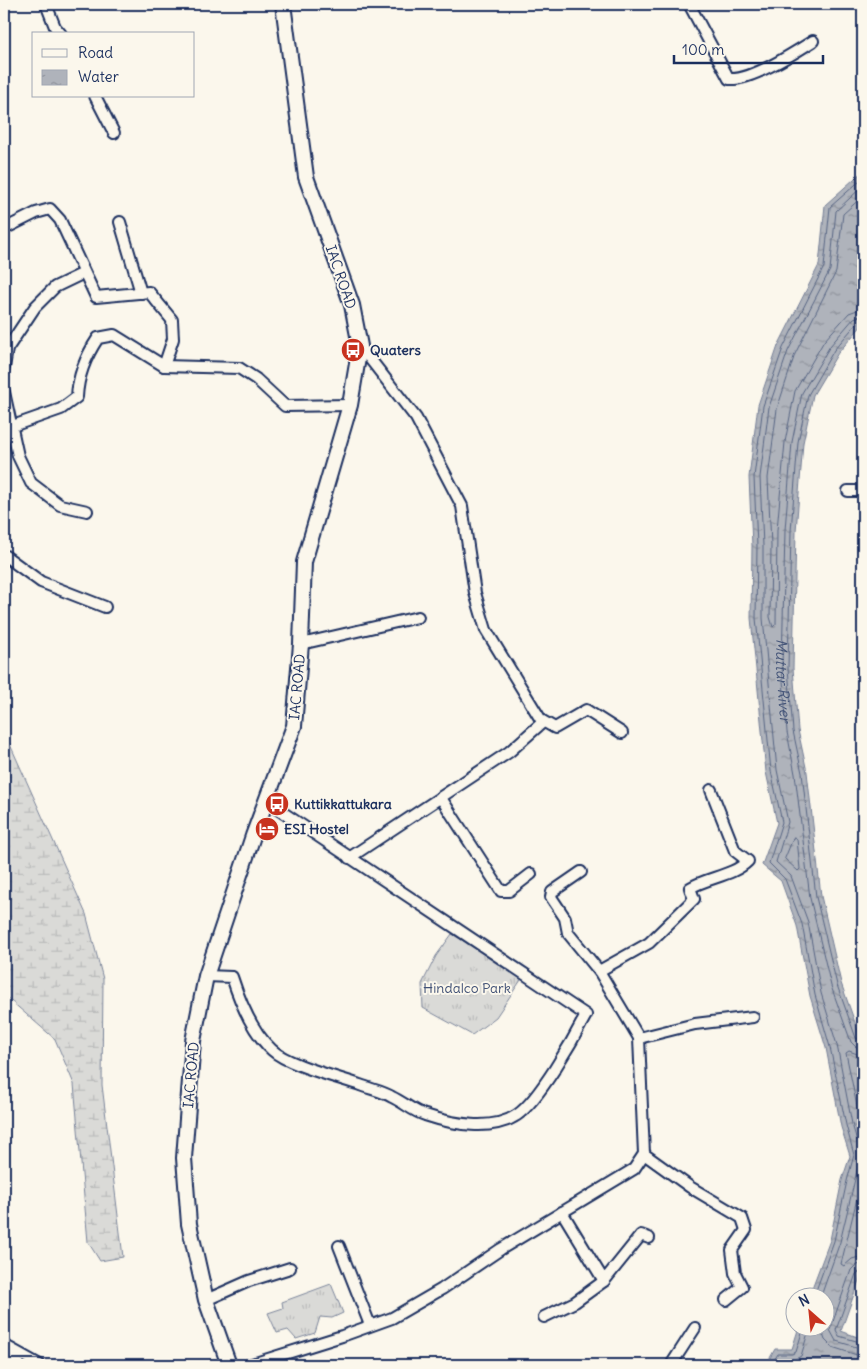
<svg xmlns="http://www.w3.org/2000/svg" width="867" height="1369" font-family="Delius,sans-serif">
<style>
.grass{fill:url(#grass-tufts);stroke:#7a849a}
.wetland{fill:url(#wetland-marsh);stroke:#7a849a}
.water{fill:url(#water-ripples);stroke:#747e96}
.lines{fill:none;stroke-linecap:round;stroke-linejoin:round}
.shore{stroke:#566483;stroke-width:1}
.street-casing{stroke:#1b2f5e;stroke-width:14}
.secondary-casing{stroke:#1b2f5e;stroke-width:18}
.highway-casing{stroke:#1b2f5e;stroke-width:21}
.street{stroke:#fbf7ec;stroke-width:10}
.secondary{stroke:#fbf7ec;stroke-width:14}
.highway{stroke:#fbf7ec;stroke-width:18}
.labels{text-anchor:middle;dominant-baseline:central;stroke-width:4;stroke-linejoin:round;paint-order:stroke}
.street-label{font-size:14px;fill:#1b2f5e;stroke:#fbf7ec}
.poi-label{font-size:14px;font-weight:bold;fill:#1b2f5e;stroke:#fbf7ec;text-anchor:start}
.park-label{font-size:14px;fill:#415176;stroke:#fbf7ec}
.water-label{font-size:15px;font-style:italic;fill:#47577a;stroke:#fbf7ec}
</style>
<defs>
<pattern id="grass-tufts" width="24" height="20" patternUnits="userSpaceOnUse" patternTransform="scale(1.25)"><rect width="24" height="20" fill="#dadad7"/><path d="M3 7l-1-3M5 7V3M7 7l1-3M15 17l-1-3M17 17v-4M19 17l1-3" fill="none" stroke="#babbbb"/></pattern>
<pattern id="wetland-marsh" width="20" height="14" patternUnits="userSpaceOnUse" patternTransform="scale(1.25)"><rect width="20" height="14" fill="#dadad7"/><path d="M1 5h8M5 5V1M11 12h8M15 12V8" fill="none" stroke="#babbbb"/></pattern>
<pattern id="water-ripples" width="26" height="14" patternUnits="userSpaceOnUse" patternTransform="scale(1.25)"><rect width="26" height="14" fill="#afb3bb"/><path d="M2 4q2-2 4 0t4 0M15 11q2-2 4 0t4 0" fill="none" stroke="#8e929b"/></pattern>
</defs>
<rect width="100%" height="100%" fill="#fbf7ec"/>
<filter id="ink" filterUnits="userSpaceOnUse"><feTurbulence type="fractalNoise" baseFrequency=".02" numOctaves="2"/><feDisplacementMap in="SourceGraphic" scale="10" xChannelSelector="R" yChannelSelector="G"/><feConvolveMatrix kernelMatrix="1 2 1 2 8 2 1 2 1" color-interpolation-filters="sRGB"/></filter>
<g filter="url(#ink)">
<!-- grass -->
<g class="grass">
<polygon points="452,934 523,977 496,1017 472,1035 423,1008 422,984 436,956"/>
<polygon points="331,1284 343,1313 332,1318 320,1317 315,1333 296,1339 288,1330 277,1333 268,1313 283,1308 282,1302"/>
</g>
<!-- wetland -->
<polygon class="wetland" points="4,731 86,914 103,979 102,1085 123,1257 100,1261 88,1242 74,1084 55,1039 4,995"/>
<!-- water -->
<polygon class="water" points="863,171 863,324 838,353 813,395 803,443 796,531 793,668 798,730 807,772 821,896 841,983 863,1045 863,1269 841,1331 863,1339 863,1365 766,1365 775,1349 792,1349 799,1327 824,1326 824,1296 809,1296 830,1240 842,1180 850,1156 841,1127 826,1048 810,996 797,926 781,881 762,865 777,823 766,772 751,618 752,546 749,477 758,405 778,346 819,265 825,205"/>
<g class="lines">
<!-- shore -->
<g class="shore">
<polyline points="863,196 843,214 836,272 795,354 777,409 768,478 771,546 770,617 773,627 776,624 777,530 785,442 795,391 824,341 849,313 863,308"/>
<path id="s1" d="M863,315L854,318L830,346L802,393L792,442L785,530L782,667L787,732L795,774L810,898L831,986L851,1042L856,1047L863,1048"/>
<polyline points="863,322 857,323 834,350 808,395 798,442 791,531 788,668 793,731 802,773 816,897 837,985 856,1038 863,1042"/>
<polygon points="794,837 797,839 800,869 798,871 785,859"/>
<polyline points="863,1056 849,1051 846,1053 863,1136"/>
<polyline points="863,1174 841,1264 844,1266 852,1259 863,1256"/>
<polyline points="863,1264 856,1265 851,1270 830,1330 836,1341 863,1349"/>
<polyline points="863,1270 856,1274 836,1330 839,1336 863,1343"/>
<polyline points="814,1296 834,1241 847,1181 854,1155 846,1125 830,1047 815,995 802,924 785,879 769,863 782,822 771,771 756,618 757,546 754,477 763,406 783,348 824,267 830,207 863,178"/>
<polyline points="821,1296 840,1242 861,1154 852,1124 837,1045 821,993 808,922 791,876 776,862 788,822 777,770 763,618 763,546 760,477 769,407 788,351 830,270 836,211 863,186"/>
<polyline points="823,1326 821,1329 825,1340 832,1347 863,1357"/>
<polyline points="771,1365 778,1354 792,1354 796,1352 804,1326"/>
<polyline points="779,1365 782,1360 794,1360 801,1356 810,1326"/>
</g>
<!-- street casing -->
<g class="street-casing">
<g id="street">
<polyline points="46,4 55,27 61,34"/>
<path d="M689,4L729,79C751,81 794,53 813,41"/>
<polyline points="95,96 114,133"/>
<polyline points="120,222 141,293"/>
<polyline points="4,229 36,213 50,209 60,220 96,297 149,292 172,320 173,339 164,366"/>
<polyline points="360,346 416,418 462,506 475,593 486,630 541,720 555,728 586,710 622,733"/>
<polyline points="4,368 7,349 35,307 55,287 84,273"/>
<polyline points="4,392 18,456 31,483 60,505 87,511"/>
<path d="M4,429L61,409L77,397C78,375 86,356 98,338L114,335L164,366L239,368L256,379L285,406L350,405"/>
<polyline points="848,491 863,491"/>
<polyline points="4,555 41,582 105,607"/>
<polyline points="301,644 418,617"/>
<polyline points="441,798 501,891 509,891 531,874"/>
<polyline points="349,858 509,752 543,722"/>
<path d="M599,971L649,943L694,899L690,888C708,877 733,876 748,861L735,851L711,790"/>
<path d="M206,976L232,977C240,1002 252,1032 272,1050C288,1065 337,1077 360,1085C370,1089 382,1091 392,1097C403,1102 414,1112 425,1115C452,1124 492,1132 517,1115C539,1100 573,1040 586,1015L267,802"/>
<polyline points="639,1038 695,1024 753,1017"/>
<polyline points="644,1154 690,1187 742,1218 746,1230 732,1250 735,1273 742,1287 726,1300"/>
<polyline points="562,1212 604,1281 641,1235 649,1238"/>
<polyline points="339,1246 370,1325"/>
<polyline points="206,1300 249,1281 290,1268"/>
<polyline points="544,1317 575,1302 604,1281"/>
<polyline points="4,1345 40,1365"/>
<polyline points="249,1365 342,1336 392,1318 442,1289 501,1249 634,1169 644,1154 639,1038 599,971 568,933 565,918 551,897 552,892 581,872"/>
<polyline points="671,1365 695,1328"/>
</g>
</g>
<!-- secondary casing -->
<g class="secondary-casing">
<polyline id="secondary" points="229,1365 206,1300 189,1224 184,1158 193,1041 206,976 253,836 294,726 301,644 304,562 350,405 360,346 352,305 306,177 283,4"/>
</g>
<!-- highway casing -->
<g class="highway-casing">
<polyline id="highway" points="4,1359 14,1365"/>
</g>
<!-- street -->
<use href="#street" class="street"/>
<!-- secondary -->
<use href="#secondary" class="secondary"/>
<!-- highway -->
<use href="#highway" class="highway"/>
</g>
</g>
<!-- icons -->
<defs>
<g id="bus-disc" transform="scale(1.25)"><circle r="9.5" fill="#c8321e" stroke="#fbf7ec"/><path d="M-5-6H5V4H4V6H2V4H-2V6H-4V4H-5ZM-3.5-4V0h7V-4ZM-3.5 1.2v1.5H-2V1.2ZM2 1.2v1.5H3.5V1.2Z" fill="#fff"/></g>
<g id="hotel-disc" transform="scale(1.25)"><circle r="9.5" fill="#c8321e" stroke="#fbf7ec"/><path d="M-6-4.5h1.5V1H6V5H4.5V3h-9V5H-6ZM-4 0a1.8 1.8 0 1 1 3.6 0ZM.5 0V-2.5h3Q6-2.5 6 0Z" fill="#fff"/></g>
</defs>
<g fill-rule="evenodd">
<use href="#bus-disc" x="353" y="350"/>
<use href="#bus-disc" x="277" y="804"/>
<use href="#hotel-disc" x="267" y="829"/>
</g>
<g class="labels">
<!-- street labels -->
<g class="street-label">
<text transform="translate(341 277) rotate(71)">IAC ROAD</text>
<text transform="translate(297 687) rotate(-85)">IAC ROAD</text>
<text transform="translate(191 1075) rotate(-85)">IAC ROAD</text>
</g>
<!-- poi labels -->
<g class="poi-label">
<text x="370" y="350">Quaters</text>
<text x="294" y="804">Kuttikkattukara</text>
<text x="284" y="829">ESI Hostel</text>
</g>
<!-- park labels -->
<g class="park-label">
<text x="467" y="988">Hindalco Park</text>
</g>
<!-- water labels -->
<g class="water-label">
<text stroke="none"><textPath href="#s1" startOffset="390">Muttar River</textPath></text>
</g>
</g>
<!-- margin -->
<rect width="867" height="1369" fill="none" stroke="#fbf7ec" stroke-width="20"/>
<rect x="10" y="10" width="847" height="1349" fill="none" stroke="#1b2f5e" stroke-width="2" filter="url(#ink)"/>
<!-- legend -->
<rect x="32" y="32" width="162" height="65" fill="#fbf7ec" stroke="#a1a7b3"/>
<rect x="42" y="49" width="25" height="8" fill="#fbf7ec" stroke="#a1a7b3"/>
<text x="78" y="58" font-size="15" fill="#1b2f5e">Road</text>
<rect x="42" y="70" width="25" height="15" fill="url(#water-ripples)" stroke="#a1a7b3"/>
<text x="78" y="82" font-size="15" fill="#1b2f5e">Water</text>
<!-- north arrow -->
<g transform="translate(810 1312) rotate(333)"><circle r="24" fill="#fbf7ec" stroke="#a1a7b3"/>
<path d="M0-4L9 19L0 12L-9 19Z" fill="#c8321e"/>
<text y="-8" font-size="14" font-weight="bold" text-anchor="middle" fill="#1b2f5e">N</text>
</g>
<!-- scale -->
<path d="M674 55v8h149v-8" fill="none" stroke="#1b2f5e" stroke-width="2.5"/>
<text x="682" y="55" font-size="15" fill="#1b2f5e" stroke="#fbf7ec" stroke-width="4" paint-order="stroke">100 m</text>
</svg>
